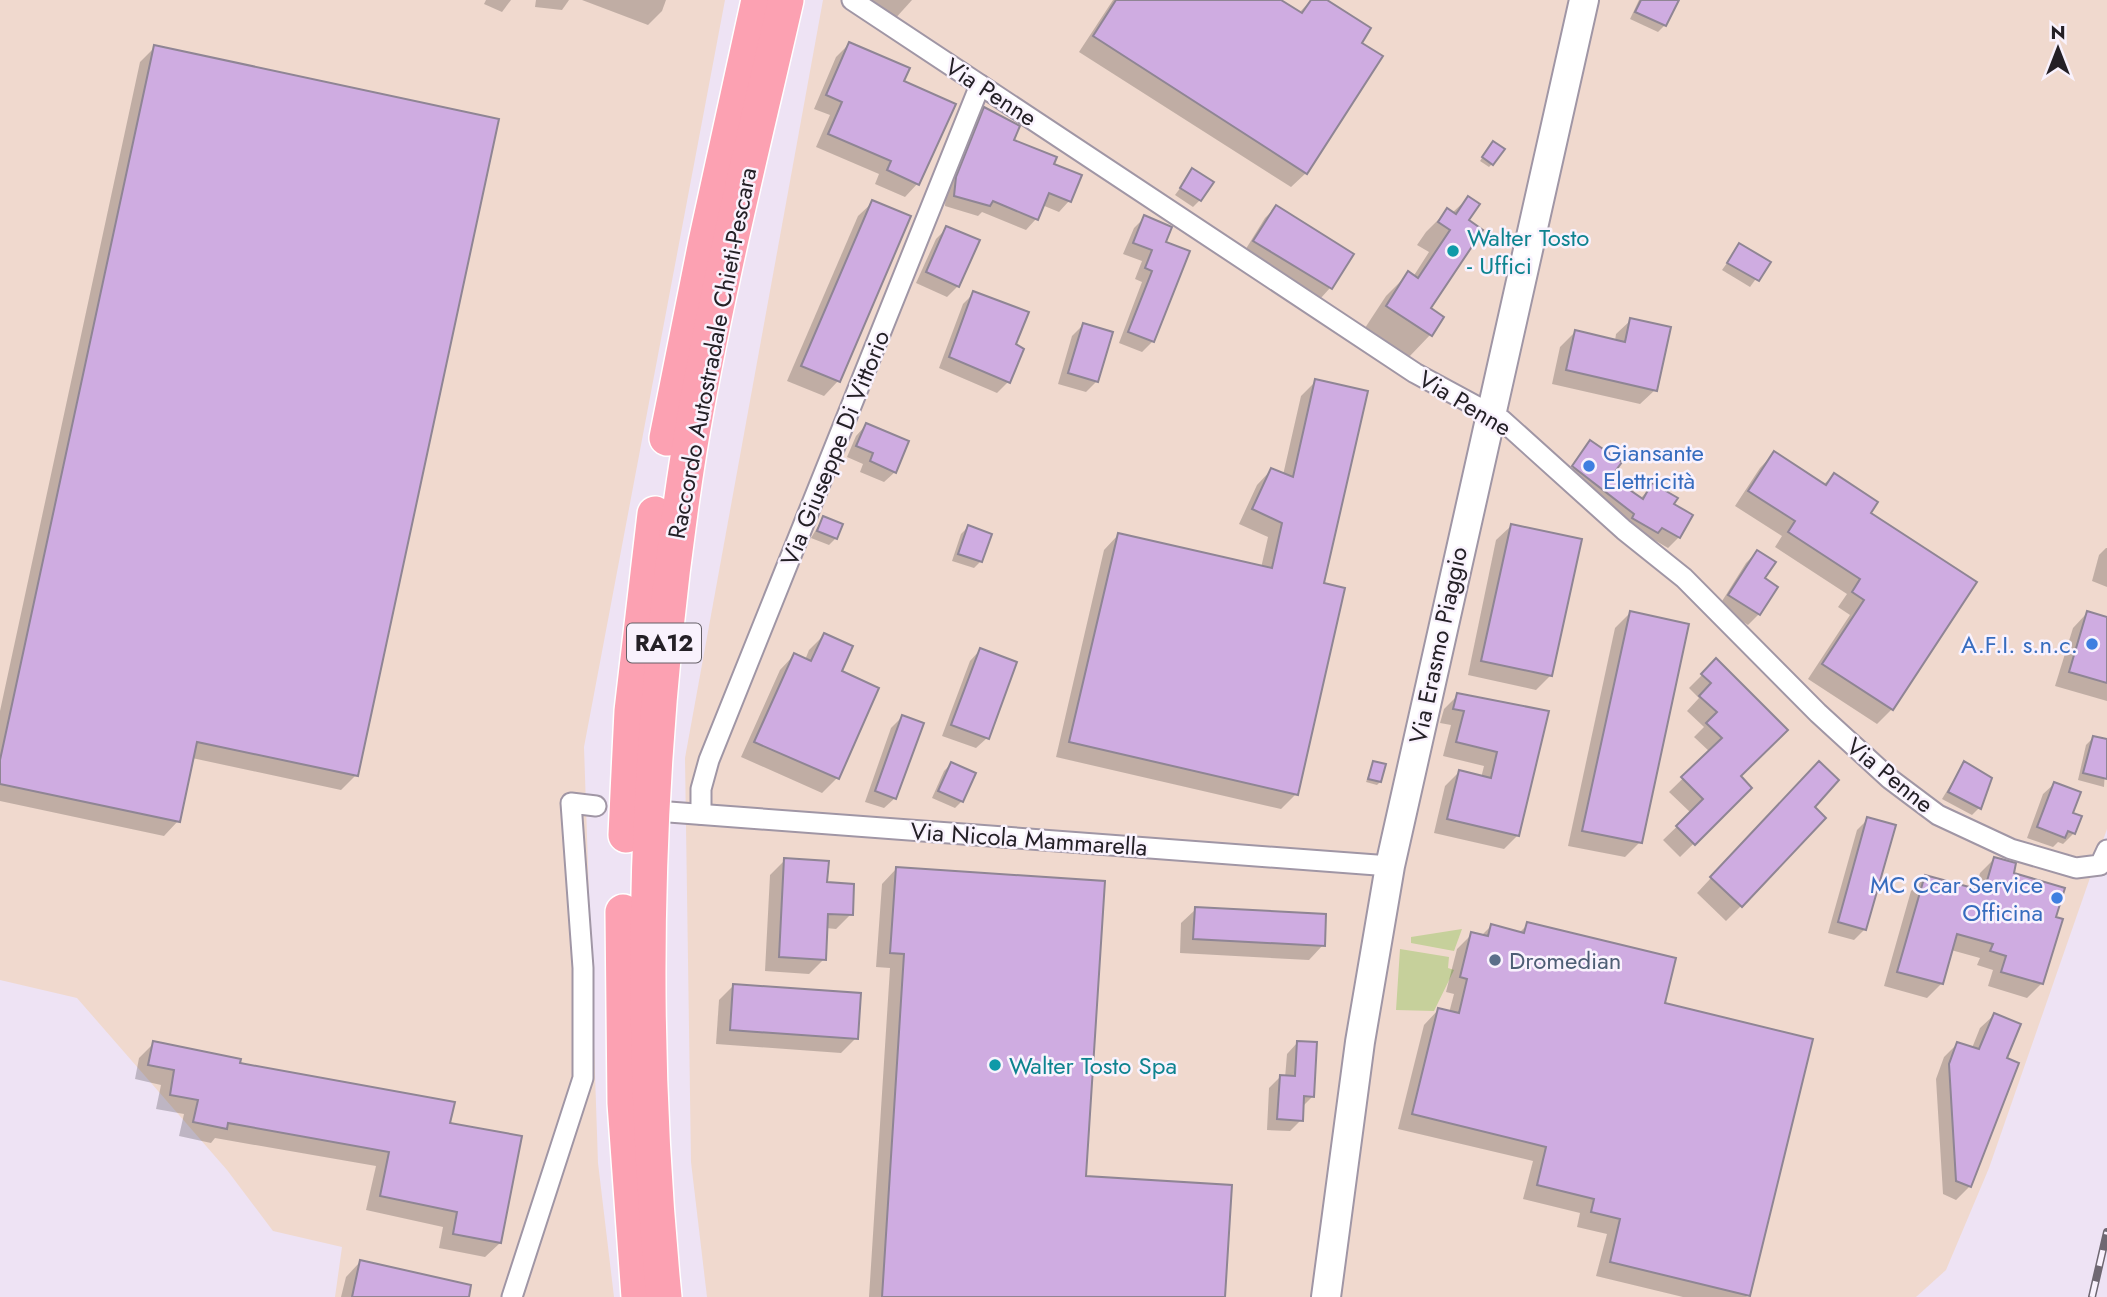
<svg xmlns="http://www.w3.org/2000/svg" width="2107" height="1297" font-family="Jost,sans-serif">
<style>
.industrial{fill:#f0d9ce}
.green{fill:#c6d09b}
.shadow{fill:#0003}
.building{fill:#cface1;stroke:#8f8594;stroke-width:2}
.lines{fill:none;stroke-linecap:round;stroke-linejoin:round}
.street-casing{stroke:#a096a5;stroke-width:23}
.secondary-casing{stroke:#a096a5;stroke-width:32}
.highway-casing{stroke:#fff;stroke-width:38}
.street{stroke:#fff;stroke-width:19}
.secondary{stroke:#fff;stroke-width:28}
.highway{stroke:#fca1b2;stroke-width:35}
.rail-casing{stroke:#6f6872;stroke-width:8}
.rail{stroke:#f9f2fd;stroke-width:5;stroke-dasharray:16;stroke-linecap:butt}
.culture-dot{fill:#0f9aa8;stroke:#f9f2fd;stroke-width:2.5}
.shop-dot{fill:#3f7fe0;stroke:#f9f2fd;stroke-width:2.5}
.service-dot{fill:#5c6f8a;stroke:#f9f2fd;stroke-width:2.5}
.labels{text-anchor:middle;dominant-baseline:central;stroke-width:5;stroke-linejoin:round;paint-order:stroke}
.shield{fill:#f9f2fd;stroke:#645f66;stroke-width:2}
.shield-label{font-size:23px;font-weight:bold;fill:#242026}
.street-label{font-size:24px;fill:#242026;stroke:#f9f2fd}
.culture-label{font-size:24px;fill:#0d838f;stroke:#f9f2fd;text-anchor:start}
.shop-label{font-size:24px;fill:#366cbe;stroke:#f9f2fd;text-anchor:end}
.service-label{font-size:24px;fill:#4e5e75;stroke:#f9f2fd;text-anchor:start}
</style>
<rect width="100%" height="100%" fill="#eee3f4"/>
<!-- industrial -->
<g class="industrial">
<polygon points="0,0 725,0 584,747 598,1163 614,1297 335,1297 342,1247 273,1231 227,1170 77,998 0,980"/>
<polygon points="823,0 2107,0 2107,829 1989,1168 1946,1270 1916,1297 707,1297 691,1162 685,758"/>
</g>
<!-- green -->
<g class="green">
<polygon points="1462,929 1454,951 1411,943 1411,937"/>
<polygon points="1400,949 1449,957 1448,968 1454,970 1434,1011 1396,1010"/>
</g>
<!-- shadow -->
<g class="shadow">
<polygon points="486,0 511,0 502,12 484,4"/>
<polygon points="536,0 569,0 562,10 535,7"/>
<polygon points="582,0 666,0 662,11 648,25"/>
<polygon points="865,0 912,0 893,21"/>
<polygon points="1113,0 1278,0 1299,13 1311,0 1324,0 1359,43 1306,173 1291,187 1079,52"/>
<polygon points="1639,0 1677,0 1665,25 1658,32 1630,19"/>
<polygon points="849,44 902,82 918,183 905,197 875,184 879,174 816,147 830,115 814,109 836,57"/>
<polygon points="155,47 356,775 341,790 192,758 178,821 164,836 0,801 0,711 140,62"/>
<polygon points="985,109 1012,141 1052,165 1069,201 1059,212 1042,205 1036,219 1026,230 982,212 978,216 945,206 946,189 974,119"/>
<polygon points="1490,146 1492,164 1489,167 1480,161"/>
<polygon points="1193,171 1200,200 1193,207 1175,195"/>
<polygon points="1468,198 1466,221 1428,309 1442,317 1430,335 1409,357 1365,328 1386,296 1408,274 1413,277 1429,252 1417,245 1426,232 1448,210 1452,213"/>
<polygon points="873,202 909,217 838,381 824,396 787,381 858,216"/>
<polygon points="1276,207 1352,254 1330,288 1320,299 1244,252 1265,218"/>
<polygon points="1145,217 1164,243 1153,341 1142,352 1119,343 1142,282 1135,279 1142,261 1123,254 1134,228"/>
<polygon points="947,228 958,286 947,297 916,283 936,239"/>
<polygon points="1740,245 1768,262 1750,287 1722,270"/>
<polygon points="974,293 1014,345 1008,382 997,393 939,368 963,304"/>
<polygon points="1631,320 1655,390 1640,404 1552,384 1560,347 1575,332 1615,341 1616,334"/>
<polygon points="1083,325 1097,381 1086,392 1058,384 1072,336"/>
<polygon points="1316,381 1322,584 1296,794 1281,809 1056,757 1104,550 1118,535 1261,568 1268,537 1239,524 1257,485 1271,470 1283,475 1301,396"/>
<polygon points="866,425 895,472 884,482 860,472 863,464 847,457 856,436"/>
<polygon points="1590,443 1609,478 1640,499 1652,486 1671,505 1679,537 1668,548 1651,538 1646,543 1568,475"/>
<polygon points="1774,453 1823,485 1834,475 1868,513 1975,582 1892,709 1877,724 1808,679 1850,615 1838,607 1847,594 1775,547 1782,536 1735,506 1760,468"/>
<polygon points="823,518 836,538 829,545 811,538"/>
<polygon points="1511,526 1551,675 1536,690 1468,675 1496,540"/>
<polygon points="968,527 981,561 974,568 952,561 961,534"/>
<polygon points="2106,548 2107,548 2107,587 2092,581 2099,555"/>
<polygon points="1757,552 1759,614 1748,625 1719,606 1746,563"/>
<polygon points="1630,613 1640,842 1625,857 1568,846 1615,628"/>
<polygon points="2087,613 2107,619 2107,701 2055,686 2073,628"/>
<polygon points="824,635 840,672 877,689 837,778 822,793 741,757 780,670 794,655 805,660 809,650"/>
<polygon points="980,650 987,738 976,748 942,736 970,661"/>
<polygon points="1716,661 1739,776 1750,788 1680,857 1663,840 1691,813 1669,792 1710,752 1694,737 1704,727 1687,711 1699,698 1689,688"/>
<polygon points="1458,695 1547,712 1518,835 1504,849 1434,833 1445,786 1459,772 1481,778 1484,766 1443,756 1451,725 1440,723 1444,709"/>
<polygon points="902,717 895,798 884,808 865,802 891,728"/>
<polygon points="2093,738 2107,741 2104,787 2078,780 2086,745"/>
<polygon points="1373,763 1380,782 1377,785 1366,782"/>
<polygon points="1964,763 1979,808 1972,815 1942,799"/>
<polygon points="951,764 962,801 955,808 932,798 944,771"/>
<polygon points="1804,778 1812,807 1741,906 1726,921 1697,893"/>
<polygon points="2054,784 2071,814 2074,833 2063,844 2058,842 2053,847 2027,838 2043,794"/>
<polygon points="1868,819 1865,929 1854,940 1828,933 1857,830"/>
<polygon points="1994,859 2053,918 2041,984 2027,998 1988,986 1993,970 1977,965 1980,958 1951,950 1941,984 1927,998 1884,986 1911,891 1925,877 1975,890 1980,873"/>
<polygon points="785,860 826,884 851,914 836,929 826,928 824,959 809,974 765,971 770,875"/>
<polygon points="896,869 1084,1178 1223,1297 869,1297 890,968 876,967 882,884"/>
<polygon points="1196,909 1323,945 1309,960 1180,953 1181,923"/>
<polygon points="1528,924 1663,1004 1749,1295 1746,1297 1683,1297 1596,1276 1607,1234 1577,1227 1580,1213 1523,1199 1533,1161 1398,1129 1424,1025 1438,1010 1449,1013 1454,994 1446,992 1457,949 1472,934 1481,936 1491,926 1519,933"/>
<polygon points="734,985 856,1038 841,1053 716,1044 719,1000"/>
<polygon points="1994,1015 2005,1059 1970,1186 1956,1200 1943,1194 1936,1079 1944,1057 1957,1044 1972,1048 1980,1028"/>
<polygon points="154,1043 448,1124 500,1243 485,1257 439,1248 443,1227 366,1210 376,1166 215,1138 211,1143 179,1136 184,1114 156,1109 161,1085 135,1079 139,1058"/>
<polygon points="1297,1043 1313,1096 1302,1107 1301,1120 1290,1131 1267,1130 1269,1088 1280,1077 1285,1078 1287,1054"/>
<polygon points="360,1262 467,1297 341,1297 346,1277"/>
</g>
<!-- building -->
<g class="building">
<polygon points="1116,0 1281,0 1302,13 1311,0 1327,0 1371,28 1362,43 1383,56 1307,174 1093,36"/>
<polygon points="1641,0 1679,0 1666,26 1635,12"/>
<polygon points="849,42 910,68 904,81 956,104 919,185 887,170 891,161 828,134 842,102 826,95"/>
<polygon points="154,45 499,119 358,776 197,742 180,822 0,784 0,760"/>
<polygon points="984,107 1020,126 1014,140 1057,157 1054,164 1082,175 1071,202 1049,193 1038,220 993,201 990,206 954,196 956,177"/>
<polygon points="1493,141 1505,149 1493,165 1482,157"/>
<polygon points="1192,168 1214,182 1201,201 1180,188"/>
<polygon points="1468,196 1480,204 1469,220 1483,230 1431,308 1444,317 1432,336 1386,306 1408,271 1418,278 1450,230 1438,222 1447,208 1456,214"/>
<polygon points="872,200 911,216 840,382 801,366"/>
<polygon points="1276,205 1354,254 1332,289 1253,241"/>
<polygon points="1144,215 1172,227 1166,242 1190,251 1154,342 1128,332 1152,271 1145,268 1152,250 1133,243"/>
<polygon points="946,226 980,240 959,287 926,272"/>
<polygon points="1739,243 1771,262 1759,281 1727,263"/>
<polygon points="973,291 1029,312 1016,344 1024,349 1010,383 949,357"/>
<polygon points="1630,318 1671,327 1657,391 1566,370 1575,330 1625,342"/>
<polygon points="1083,323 1113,332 1098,382 1068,373"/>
<polygon points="1315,379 1368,391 1324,583 1345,588 1298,795 1069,742 1118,533 1272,568 1282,523 1252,509 1271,468 1293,477"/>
<polygon points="866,423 909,441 896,473 870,461 873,453 856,446"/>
<polygon points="1590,440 1622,462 1611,477 1643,499 1652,483 1678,498 1674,504 1693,515 1680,538 1662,528 1658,533 1632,518 1634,514 1572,466"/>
<polygon points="1774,451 1826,485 1834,473 1878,502 1871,513 1977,582 1893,710 1822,664 1864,600 1852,592 1860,579 1788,532 1795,521 1748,491"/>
<polygon points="823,516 843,524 837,539 817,531"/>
<polygon points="1511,524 1582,539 1552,676 1481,661"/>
<polygon points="968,525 992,534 982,562 958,554"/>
<polygon points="1757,550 1776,562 1765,578 1778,587 1760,615 1728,595"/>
<polygon points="1630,611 1689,624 1642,843 1582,831"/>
<polygon points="2087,611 2107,617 2107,683 2069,672"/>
<polygon points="824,633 853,646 842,671 879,688 839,779 754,742 794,653 811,661"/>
<polygon points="980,648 1017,662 989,739 951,725"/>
<polygon points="1716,658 1788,730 1741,776 1752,788 1695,845 1676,826 1703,799 1681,777 1722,738 1706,723 1717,712 1699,696 1711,683 1701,674"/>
<polygon points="1457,693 1549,711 1519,836 1447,819 1459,770 1491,778 1497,752 1456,742 1464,711 1453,709"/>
<polygon points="902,715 924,723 896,799 875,791"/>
<polygon points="2093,736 2107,739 2107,779 2083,773"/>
<polygon points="1373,761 1386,764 1381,782 1368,779"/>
<polygon points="1819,761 1839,780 1815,807 1826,818 1742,907 1710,877"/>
<polygon points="1964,761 1992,778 1981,809 1948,792"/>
<polygon points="951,762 976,773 963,802 938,791"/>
<polygon points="2054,782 2081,792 2073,813 2082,816 2075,834 2068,831 2065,838 2037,827"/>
<polygon points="1867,817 1896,825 1866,930 1838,922"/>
<polygon points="1994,857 2016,863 2014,873 2065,888 2056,917 2063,919 2043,984 2001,972 2006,956 1990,951 1993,944 1957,934 1943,984 1897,972 1925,875 1984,891"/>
<polygon points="784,858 829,861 827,882 854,884 853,915 828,914 826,960 779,957"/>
<polygon points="896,867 1105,881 1086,1176 1232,1185 1225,1297 882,1297 904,954 890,953"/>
<polygon points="1195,907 1326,914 1325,946 1193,939"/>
<polygon points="1527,922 1676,958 1665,1003 1813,1039 1750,1296 1610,1262 1620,1219 1591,1212 1594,1199 1537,1185 1546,1147 1412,1114 1438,1008 1459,1013 1467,979 1460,977 1471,932 1488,936 1491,924 1524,933"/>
<polygon points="733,984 861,993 858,1039 730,1030"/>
<polygon points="1994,1013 2021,1024 2007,1058 2019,1063 1971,1187 1956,1181 1949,1064 1957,1042 1979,1049"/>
<polygon points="153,1041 241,1059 240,1063 455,1102 450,1123 522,1136 501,1243 453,1234 457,1212 380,1196 389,1152 228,1123 227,1129 193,1122 198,1100 170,1095 174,1070 148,1065"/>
<polygon points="1297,1041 1317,1042 1314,1097 1304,1096 1303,1121 1277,1119 1280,1075 1295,1076"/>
<polygon points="360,1260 471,1285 469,1297 352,1297"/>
</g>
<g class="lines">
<!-- street casing -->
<g class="street-casing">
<g id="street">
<polyline points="852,0 1415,373 1502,420 1624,530 1684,578 1818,713 1890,779 1938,815 2011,849 2076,868 2100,865 2107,850"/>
<polyline points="669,812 1390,866"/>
<polyline points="701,814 701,789 709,760 980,85"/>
<polyline points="512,1297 583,1078 583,968 571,803 596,806"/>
</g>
</g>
<!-- secondary casing -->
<g class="secondary-casing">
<polyline id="secondary" points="1326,1297 1360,1042 1390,866 1584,0"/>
</g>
<!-- highway casing -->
<g class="highway-casing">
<g id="highway">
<polyline points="667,438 706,242 759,0"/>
<polyline points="626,835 632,711 655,514"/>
<polyline points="623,912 625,1103 639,1297"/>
<path d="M664,1297C636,1014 645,731 689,451C714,299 752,149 786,0"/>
</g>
</g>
<!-- street -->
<use href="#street" class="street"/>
<!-- secondary -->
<use href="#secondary" class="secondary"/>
<!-- highway -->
<use href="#highway" class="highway"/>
<!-- rail casing -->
<g class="rail-casing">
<polyline id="rail" points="2092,1297 2107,1232"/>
</g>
<!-- rail -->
<use href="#rail" class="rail"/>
</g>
<!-- markers -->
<g class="culture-dot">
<circle cx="1453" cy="251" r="7"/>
<circle cx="995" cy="1065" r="7"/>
</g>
<g class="shop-dot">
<circle cx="1589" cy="466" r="7"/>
<circle cx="2092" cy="644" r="7"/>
<circle cx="2057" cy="898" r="7"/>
</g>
<circle class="service-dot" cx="1495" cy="960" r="7"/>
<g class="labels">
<!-- shield labels -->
<rect class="shield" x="627" y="623.5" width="74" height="39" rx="5"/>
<g class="shield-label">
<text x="664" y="643">RA12</text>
</g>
<!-- street labels -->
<g class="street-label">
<text transform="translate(991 92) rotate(33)">Via Penne</text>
<text transform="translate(712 353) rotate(-79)">Raccordo Autostradale Chieti-Pescara</text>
<text transform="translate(1465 403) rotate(31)">Via Penne</text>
<text transform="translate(835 448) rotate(-68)">Via Giuseppe Di Vittorio</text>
<text transform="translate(1438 645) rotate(-78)">Via Erasmo Piaggio</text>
<text transform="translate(1890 775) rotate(39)">Via Penne</text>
<text transform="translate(1029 839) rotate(4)">Via Nicola Mammarella</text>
</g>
<!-- culture labels -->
<g class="culture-label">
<text x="1467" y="237">Walter Tosto<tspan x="1467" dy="28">- Uffici</tspan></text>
<text x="1009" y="1065">Walter Tosto Spa</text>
</g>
<!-- shop labels -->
<g class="shop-label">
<text x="1603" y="452" text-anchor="start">Giansante<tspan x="1603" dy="28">Elettricità</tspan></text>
<text x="2078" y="644">A.F.I. s.n.c.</text>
<text x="2043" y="884">MC Ccar Service<tspan x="2043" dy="28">Officina</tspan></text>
</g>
<!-- service labels -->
<g class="service-label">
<text x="1509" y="960">Dromedian</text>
</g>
</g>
<!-- north arrow -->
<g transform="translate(2058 49)" stroke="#f9f2fd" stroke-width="5" paint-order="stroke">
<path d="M0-5L12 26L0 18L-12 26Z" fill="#242026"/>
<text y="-10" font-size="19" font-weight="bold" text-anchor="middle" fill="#242026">N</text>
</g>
</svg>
